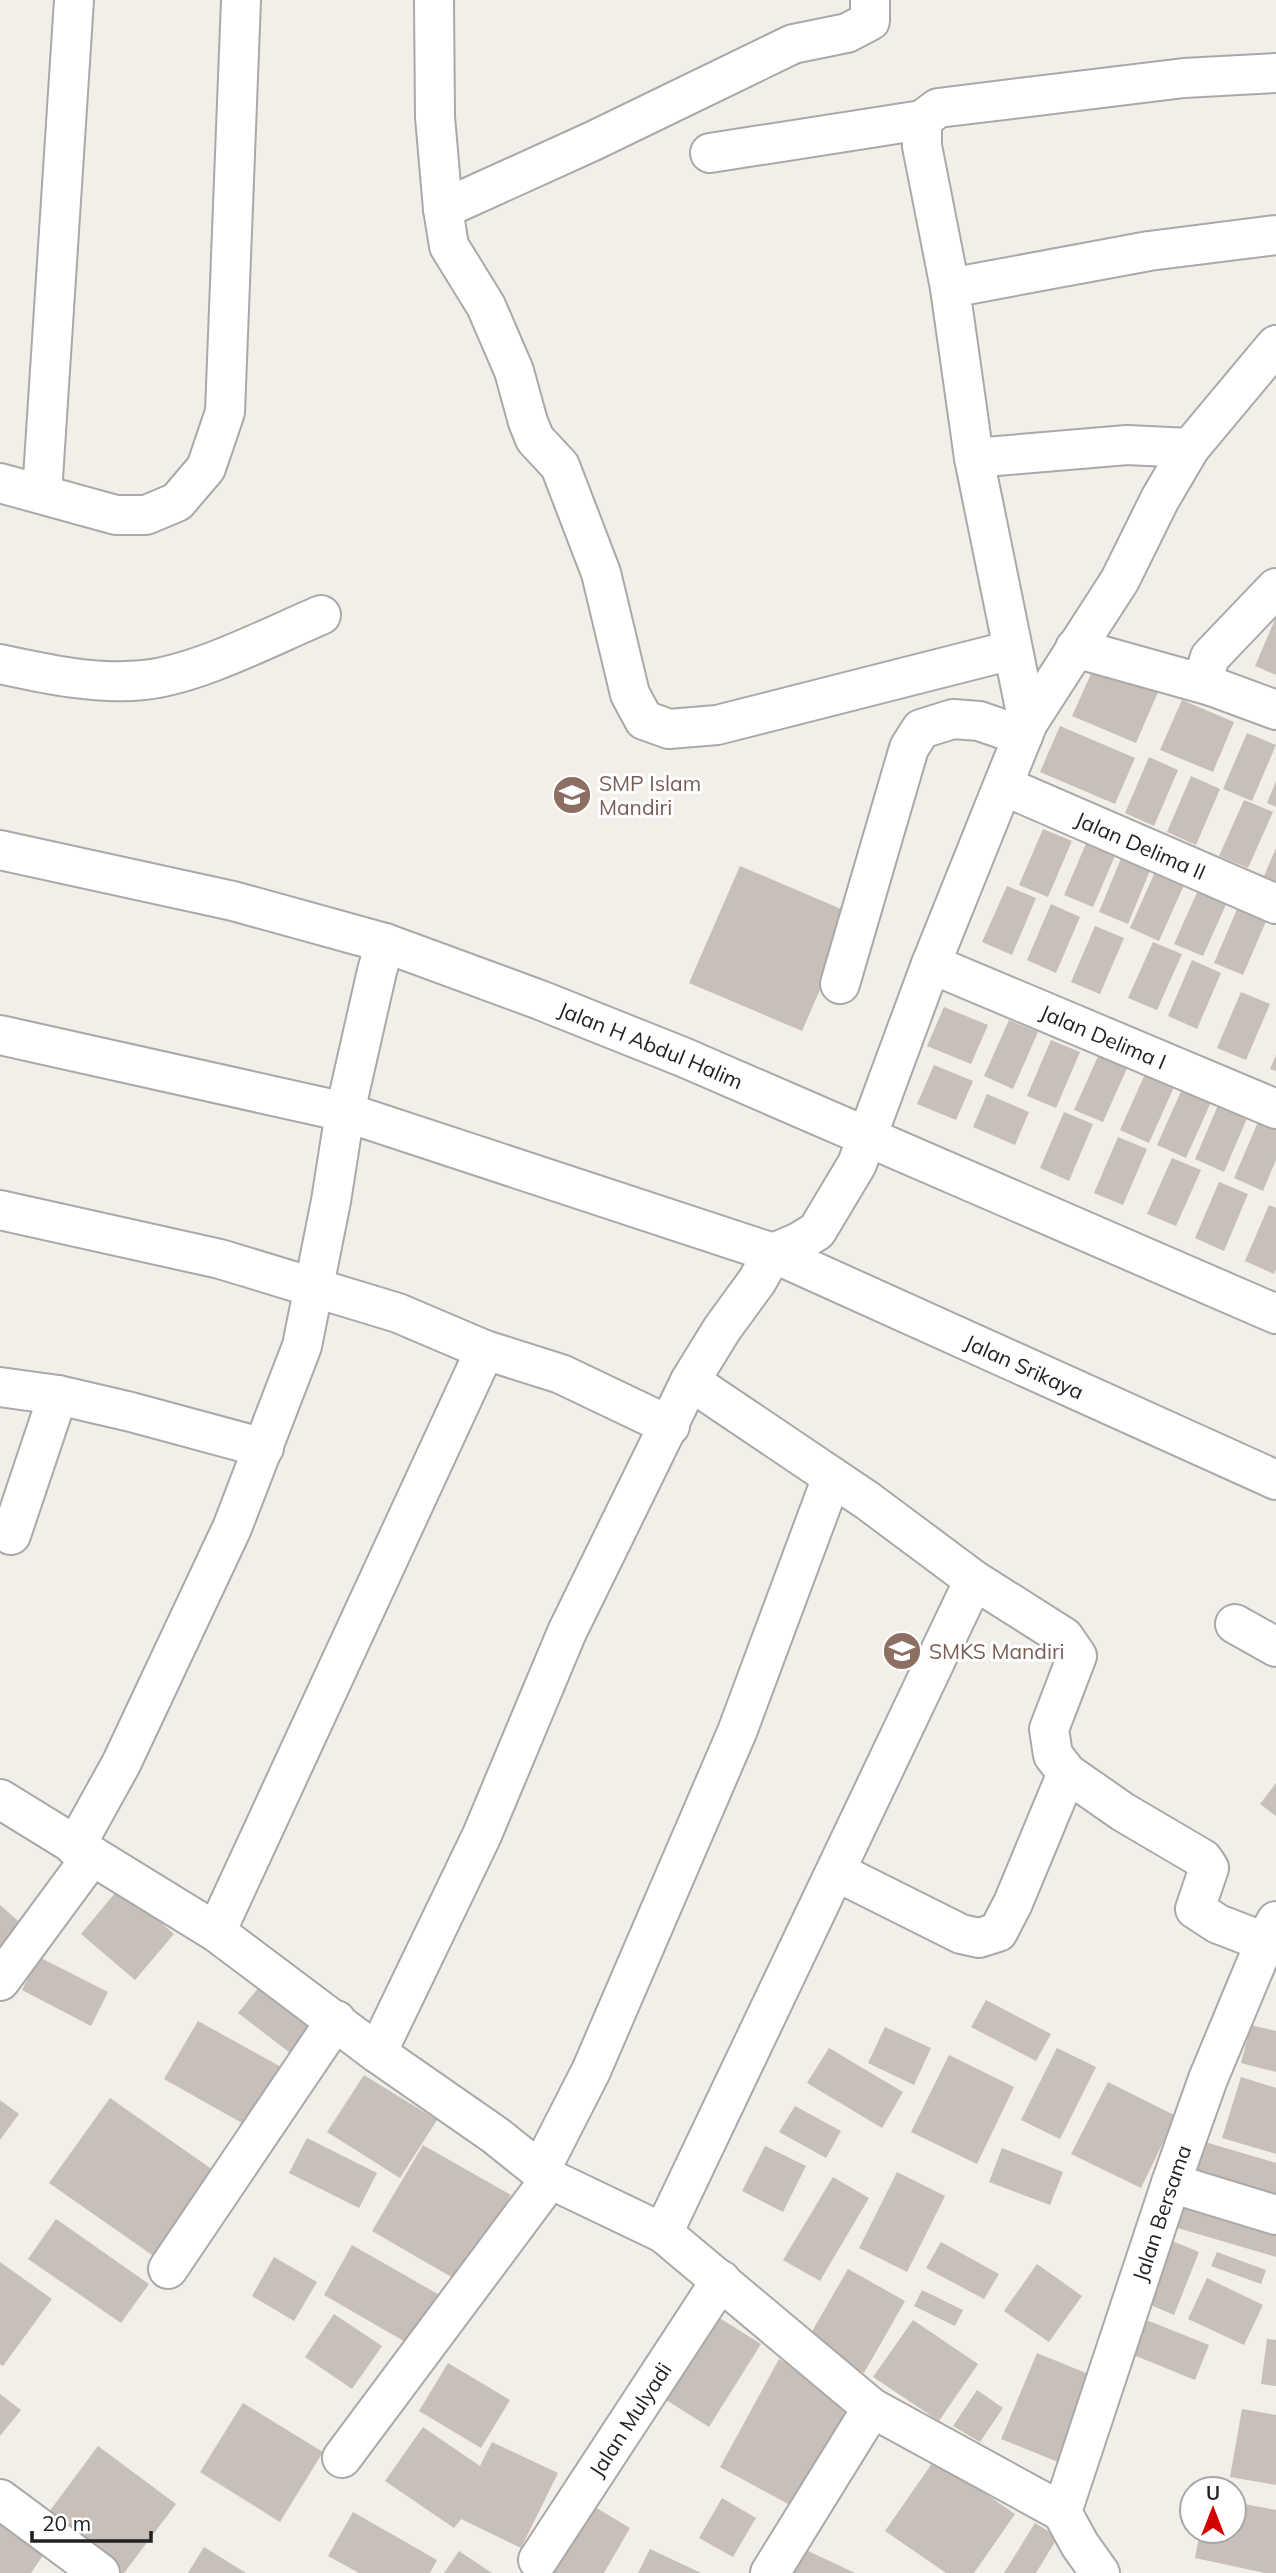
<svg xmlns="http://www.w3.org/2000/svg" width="1276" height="2573" font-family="Mulish,sans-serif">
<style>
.building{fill:#c7bfb8}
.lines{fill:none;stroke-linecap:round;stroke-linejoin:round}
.minor-casing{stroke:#a9a9a9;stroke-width:42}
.minor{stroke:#fff;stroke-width:38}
.labels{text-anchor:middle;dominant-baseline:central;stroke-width:6;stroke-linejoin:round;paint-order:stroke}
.education-label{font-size:21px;fill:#785e54;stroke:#fff;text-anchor:start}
.street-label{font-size:21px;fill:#222;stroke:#fff}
</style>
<rect width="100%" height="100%" fill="#f2efe9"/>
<!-- building -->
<g class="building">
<polygon points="1276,617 1276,675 1255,666"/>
<polygon points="1095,665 1158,692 1136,743 1072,716"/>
<polygon points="1182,700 1234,722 1213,772 1160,750"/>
<polygon points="1060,726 1135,758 1115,804 1040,772"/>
<polygon points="1247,733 1276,745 1252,801 1223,789"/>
<polygon points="1149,757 1178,770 1154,826 1125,813"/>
<polygon points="1191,776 1220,789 1196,845 1167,832"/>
<polygon points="1276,781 1276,807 1267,803"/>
<polygon points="1244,800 1273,812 1248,868 1219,856"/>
<polygon points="1043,829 1072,841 1048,897 1019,885"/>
<polygon points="1088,839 1117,851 1093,907 1064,895"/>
<polygon points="1276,848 1276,881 1264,876"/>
<polygon points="1122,856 1151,868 1128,924 1099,912"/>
<polygon points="740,866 853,914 802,1031 689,983"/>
<polygon points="1155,872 1184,885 1159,941 1130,928"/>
<polygon points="1007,886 1036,898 1012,955 982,942"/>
<polygon points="1199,888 1228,900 1203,956 1174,944"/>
<polygon points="1051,904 1080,917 1056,973 1027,960"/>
<polygon points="1238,907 1267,919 1243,975 1214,963"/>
<polygon points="1095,926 1124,938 1100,994 1071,982"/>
<polygon points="1153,942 1182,954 1157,1010 1128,998"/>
<polygon points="1192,960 1221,973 1197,1029 1168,1016"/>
<polygon points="1241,992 1270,1004 1246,1060 1217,1048"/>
<polygon points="944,1007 988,1025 971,1064 927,1046"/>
<polygon points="1009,1020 1038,1032 1013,1089 984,1076"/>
<polygon points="1051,1040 1080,1052 1056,1108 1027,1096"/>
<polygon points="1099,1054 1128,1066 1103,1122 1074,1110"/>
<polygon points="1276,1055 1276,1071 1270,1069"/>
<polygon points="934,1065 973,1081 956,1120 917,1104"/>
<polygon points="1145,1074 1174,1087 1149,1143 1120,1130"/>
<polygon points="1182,1089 1211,1102 1186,1158 1157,1145"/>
<polygon points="987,1094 1029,1112 1015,1145 973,1127"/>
<polygon points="1219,1103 1248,1116 1224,1172 1195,1159"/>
<polygon points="1064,1112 1093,1124 1069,1181 1040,1168"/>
<polygon points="1258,1122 1276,1130 1276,1160 1263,1191 1234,1178"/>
<polygon points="1118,1137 1147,1149 1123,1205 1094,1193"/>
<polygon points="1172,1158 1201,1170 1176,1226 1147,1214"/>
<polygon points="1219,1182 1248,1194 1224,1251 1195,1238"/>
<polygon points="1269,1205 1276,1208 1276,1269 1274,1274 1245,1261"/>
<polygon points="1276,1783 1276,1816 1260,1804"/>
<polygon points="120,1887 174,1934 135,1980 81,1934"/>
<polygon points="0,1905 24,1926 0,1954"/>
<polygon points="39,1957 108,1992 91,2026 22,1990"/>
<polygon points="263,1982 323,2027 298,2059 238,2013"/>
<polygon points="986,2000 1051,2034 1036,2061 971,2027"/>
<polygon points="198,2021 283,2068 249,2127 164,2079"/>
<polygon points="1251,2025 1276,2031 1276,2072 1241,2063"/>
<polygon points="885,2027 931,2048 914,2085 868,2063"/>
<polygon points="829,2048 903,2092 882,2128 807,2083"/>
<polygon points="1057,2048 1096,2067 1060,2139 1021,2120"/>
<polygon points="949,2055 1014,2087 977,2164 911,2132"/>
<polygon points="364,2075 437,2120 400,2178 327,2132"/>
<polygon points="1241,2077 1276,2088 1276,2154 1222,2138"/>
<polygon points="1108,2082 1176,2116 1141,2188 1071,2154"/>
<polygon points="110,2098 223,2177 162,2262 49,2183"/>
<polygon points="0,2100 19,2114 0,2140"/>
<polygon points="795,2106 841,2131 826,2158 779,2132"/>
<polygon points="307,2138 377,2173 359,2208 289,2173"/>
<polygon points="1195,2139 1276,2163 1276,2206 1184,2177"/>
<polygon points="423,2145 511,2195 460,2282 372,2231"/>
<polygon points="765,2146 806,2166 783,2212 742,2191"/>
<polygon points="1002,2148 1063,2172 1050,2205 989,2182"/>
<polygon points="897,2172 945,2196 907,2272 859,2248"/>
<polygon points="833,2177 869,2198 820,2281 783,2260"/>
<polygon points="1173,2196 1276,2226 1276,2257 1164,2224"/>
<polygon points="56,2219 149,2284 121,2323 28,2259"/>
<polygon points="1165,2238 1199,2252 1174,2315 1139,2300"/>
<polygon points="941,2242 999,2274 984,2299 926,2268"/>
<polygon points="352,2245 450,2301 421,2351 324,2295"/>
<polygon points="1217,2252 1266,2270 1261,2284 1211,2266"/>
<polygon points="274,2257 317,2282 294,2321 252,2296"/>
<polygon points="0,2262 52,2299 3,2366 0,2364"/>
<polygon points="1037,2264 1082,2296 1049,2342 1004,2311"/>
<polygon points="848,2269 905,2301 864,2373 807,2340"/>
<polygon points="1207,2278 1263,2305 1244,2345 1188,2319"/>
<polygon points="922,2290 963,2310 955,2326 914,2306"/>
<polygon points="710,2312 761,2344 709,2427 658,2395"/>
<polygon points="334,2314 382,2346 352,2389 305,2357"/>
<polygon points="1139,2317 1209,2345 1195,2380 1126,2352"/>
<polygon points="913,2320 978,2364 939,2421 873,2377"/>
<polygon points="1267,2339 1276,2340 1276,2386 1261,2384"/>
<polygon points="1037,2353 1103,2380 1068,2466 1001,2439"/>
<polygon points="779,2359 860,2403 801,2511 720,2467"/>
<polygon points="448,2363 510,2400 481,2448 419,2411"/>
<polygon points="977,2390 1003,2408 980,2442 953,2426"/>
<polygon points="0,2394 21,2410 0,2436"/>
<polygon points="243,2403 323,2452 280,2522 200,2472"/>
<polygon points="1242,2409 1276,2415 1276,2485 1230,2477"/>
<polygon points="423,2427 480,2466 492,2442 558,2473 521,2548 461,2519 454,2528 385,2481"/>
<polygon points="98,2446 176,2504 124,2573 106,2573 40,2524"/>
<polygon points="935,2459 1015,2514 974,2573 946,2573 885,2531"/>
<polygon points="722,2498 756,2518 733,2557 699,2538"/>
<polygon points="1234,2502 1276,2510 1276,2573 1265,2573 1195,2558 1200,2531 1234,2531"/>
<polygon points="588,2503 630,2528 604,2573 555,2573 549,2570"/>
<polygon points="353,2512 437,2560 430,2573 359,2573 328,2556"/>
<polygon points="0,2518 46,2551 31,2573 0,2573"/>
<polygon points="1035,2523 1058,2537 1036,2573 1004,2573"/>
<polygon points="791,2543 855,2573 776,2573"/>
<polygon points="204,2547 246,2573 188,2573"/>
<polygon points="650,2549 701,2573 638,2573"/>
<polygon points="459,2551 492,2573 444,2573"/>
</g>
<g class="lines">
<!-- minor casing -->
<g class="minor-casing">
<g id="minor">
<polyline points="434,0 435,117 443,209 449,246 486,306 514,371 528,422 535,439 560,466 601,573 630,694 644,720 669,729 717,725 1012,650"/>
<polyline points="710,153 922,120"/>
<polyline points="443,209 593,141 793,44 847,33 870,21 870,0"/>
<polyline points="950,288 1149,251 1276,235"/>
<polyline points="974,458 1127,445 1190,448"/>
<polyline points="0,483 116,515 146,515 177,502 206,468 225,412 241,0"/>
<polyline points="42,494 74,0"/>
<polyline points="1075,648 1211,686 1276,710"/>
<path d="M0,664C46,674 96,685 144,680C199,674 269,637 321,615"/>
<polyline points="1211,686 1205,673 1210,657 1276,588"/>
<polyline points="1028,723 974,458 950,288 922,146 922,120 938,108 1184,78 1276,73"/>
<path id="s1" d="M1004,786L1276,904"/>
<path id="s2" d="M0,850L233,901L385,943L540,1000L683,1057L1276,1314"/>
<path id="s3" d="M931,964L1276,1109"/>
<polyline points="840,984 909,748 921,729 953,719 979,721 1023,736"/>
<path id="s4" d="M0,1035L345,1112L773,1253L1276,1480"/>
<polyline points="0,1210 220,1259 398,1313 485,1350 561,1374 670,1426"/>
<polyline points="690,1381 868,1501 974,1580 1064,1637 1077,1656 1049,1729 1053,1755 1067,1773 1123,1812 1203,1859 1209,1868 1195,1909 1218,1924 1265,1942"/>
<polyline points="0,1387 58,1395 131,1412 264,1448"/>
<polyline points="11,1535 58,1395"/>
<polyline points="1235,1624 1276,1647"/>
<polyline points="0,1799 216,1932 377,2053 495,2135 550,2179 663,2233 872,2408 1062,2512 1080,2545 1100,2573"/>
<polyline points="75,1847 121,1764 232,1528 302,1346 331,1201 345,1112 377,971 385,943"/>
<polyline points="837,1872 961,1934 979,1938 998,1932 1013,1903 1067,1773"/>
<polyline points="216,1932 485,1350"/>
<polyline points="0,1981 92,1856"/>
<polyline points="377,2053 482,1835 567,1632 690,1381 722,1329 757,1281 773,1253 799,1242 817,1231 857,1164 931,964 1028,723 1120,580 1160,499 1190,448 1276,345"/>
<polyline points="540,2171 591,2071 737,1732 832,1477"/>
<polyline points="1171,2183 1276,2215"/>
<polyline points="663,2233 974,1580"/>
<polyline points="168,2269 336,2020"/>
<polyline points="342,2458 550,2179"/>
<polyline points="0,2499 100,2573"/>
<path id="s5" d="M1062,2512L1171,2183L1208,2079L1265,1942L1276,1921"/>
<path id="s6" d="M538,2560L721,2280"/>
<polyline points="770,2573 872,2408"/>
</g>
</g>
<!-- minor -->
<use href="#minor" class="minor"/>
</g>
<!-- icons -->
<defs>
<g id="school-disc" transform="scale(2.0125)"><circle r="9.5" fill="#8d6e63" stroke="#fff"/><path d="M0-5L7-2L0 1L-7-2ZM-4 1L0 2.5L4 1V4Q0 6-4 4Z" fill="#fff"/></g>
</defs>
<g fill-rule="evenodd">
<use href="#school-disc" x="572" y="795"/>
<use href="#school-disc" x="902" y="1651"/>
</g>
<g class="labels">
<!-- education labels -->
<g class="education-label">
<text x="599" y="783">SMP Islam<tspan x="599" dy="24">Mandiri</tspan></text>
<text x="929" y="1651">SMKS Mandiri</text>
</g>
<!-- street labels -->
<g class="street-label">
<text stroke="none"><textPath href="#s1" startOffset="149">Jalan Delima II</textPath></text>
<text stroke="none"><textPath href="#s3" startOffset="187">Jalan Delima I</textPath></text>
<text stroke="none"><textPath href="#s2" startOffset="681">Jalan H Abdul Halim</textPath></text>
<text stroke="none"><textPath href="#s4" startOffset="1080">Jalan Srikaya</textPath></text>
<text stroke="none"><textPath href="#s5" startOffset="315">Jalan Bersama</textPath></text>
<text stroke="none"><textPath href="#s6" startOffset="168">Jalan Mulyadi</textPath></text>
</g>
</g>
<!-- north arrow -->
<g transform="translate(1213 2510)"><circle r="33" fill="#ffffff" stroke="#a7a7a7" stroke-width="2"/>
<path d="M0-5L12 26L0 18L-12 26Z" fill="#d40000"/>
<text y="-10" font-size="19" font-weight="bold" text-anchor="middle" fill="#222222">U</text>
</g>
<!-- scale -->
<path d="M32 2531v10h119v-10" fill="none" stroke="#222222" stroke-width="3.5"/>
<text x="42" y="2531" font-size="21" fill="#222222" stroke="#ffffff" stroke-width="5" paint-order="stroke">20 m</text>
</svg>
